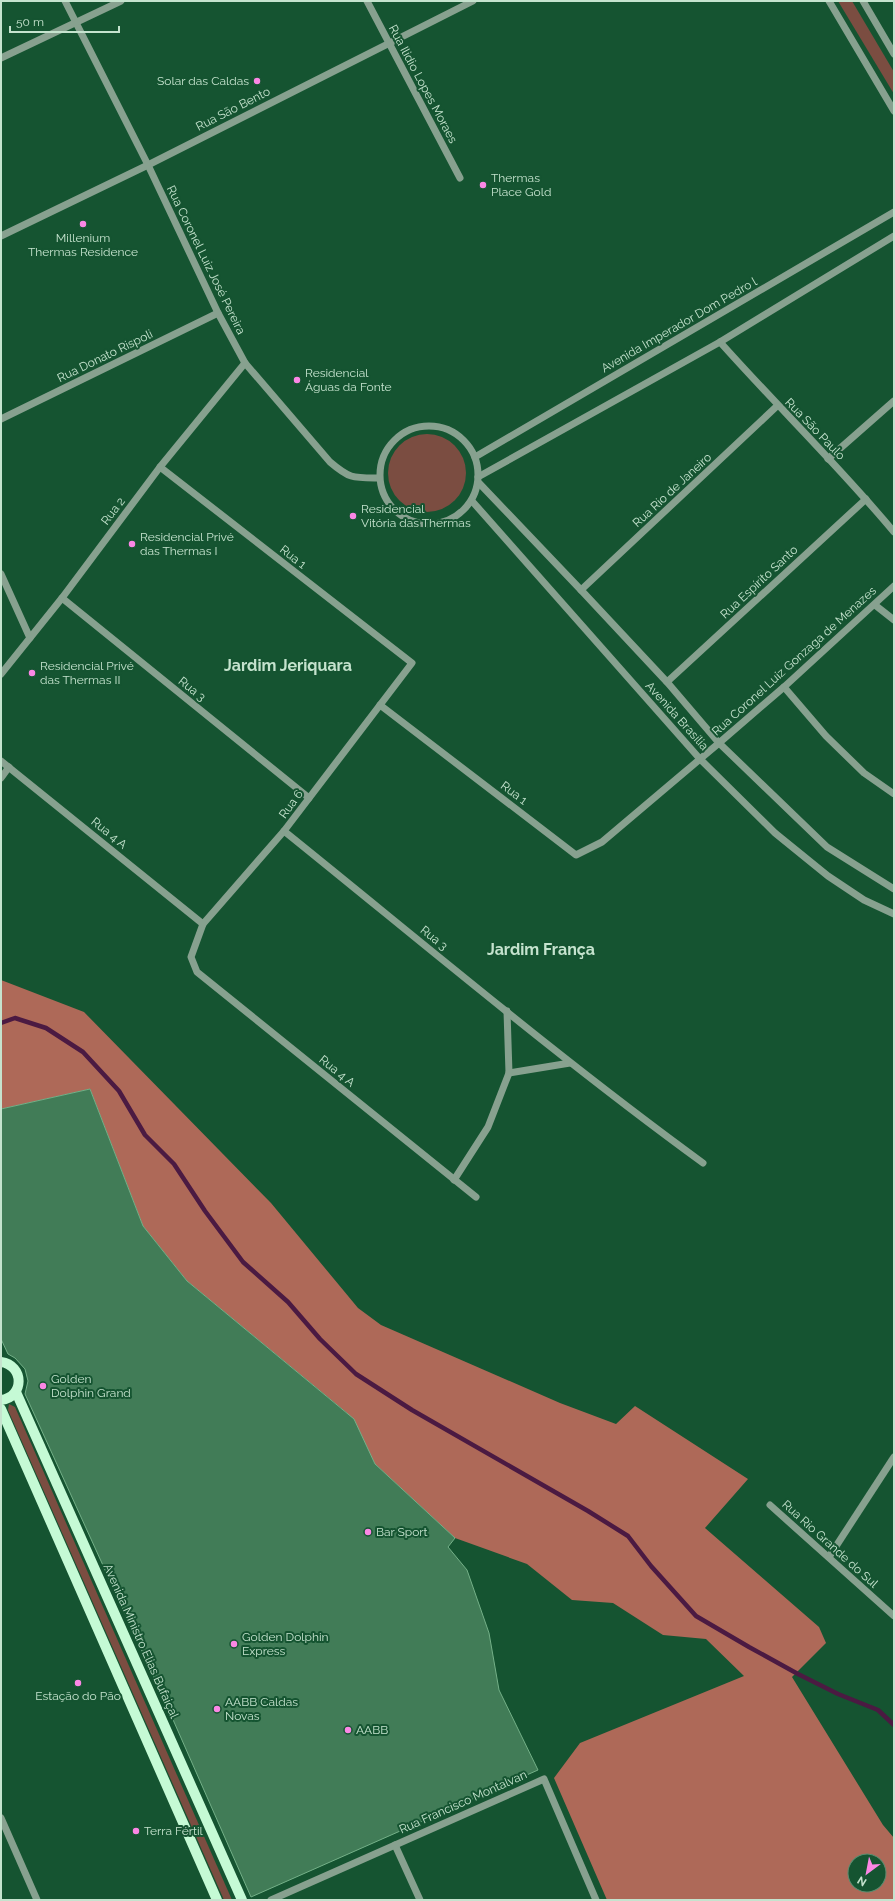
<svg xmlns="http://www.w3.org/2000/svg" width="895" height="1901" font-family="Raleway,sans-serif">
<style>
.green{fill:#7b4d41}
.forest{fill:#ae6958;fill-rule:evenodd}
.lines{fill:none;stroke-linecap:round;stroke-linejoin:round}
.stream{stroke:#4b1a42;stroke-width:4.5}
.building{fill:#417c57;stroke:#74b088}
.minor{stroke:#87a18f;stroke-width:7}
.major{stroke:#c5fad5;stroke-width:10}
.poi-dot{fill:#fb87e5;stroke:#155431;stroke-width:1.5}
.labels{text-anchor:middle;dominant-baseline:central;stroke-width:4;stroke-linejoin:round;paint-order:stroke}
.poi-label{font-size:12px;fill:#c5e3ce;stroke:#155431;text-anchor:start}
.street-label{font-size:12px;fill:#c5e3ce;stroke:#155431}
.district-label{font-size:16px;font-weight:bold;fill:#c5e3ce;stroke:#155431}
</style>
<rect width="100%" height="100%" fill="#155431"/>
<!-- green -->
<g class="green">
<polygon points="838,1 852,1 894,72 894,94"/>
<circle cx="427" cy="473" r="39"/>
<polygon points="9,1404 15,1407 232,1900 224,1900 8,1410"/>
</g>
<!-- forest -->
<path class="forest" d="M1,980L84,1012L271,1203L358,1308L381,1325L560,1403L616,1424L635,1406L748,1479L705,1528L819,1627L826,1643L792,1677L883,1825L894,1838V1900H607L554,1778L580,1743L744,1676L706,1639L663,1635L613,1603L572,1600L527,1564L455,1538L375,1464L347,1413L187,1281L143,1226L90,1089L1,1109ZM855,1861H879V1885H855Z"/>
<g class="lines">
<!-- stream -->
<polyline class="stream" points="1,1023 15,1018 46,1028 83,1052 119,1091 145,1135 174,1164 205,1211 243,1262 288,1302 320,1339 356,1374 412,1410 588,1511 628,1536 651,1566 696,1616 749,1647 798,1674 838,1694 878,1710 894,1725"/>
</g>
<!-- building -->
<polygon class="building" points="90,1089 143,1226 187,1281 354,1419 375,1464 455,1538 448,1547 467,1570 489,1633 499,1690 538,1770 251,1897 167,1706 25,1394 28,1381 25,1369 15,1358 8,1354 1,1339 1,1109"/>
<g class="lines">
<!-- minor -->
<g class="minor">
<path d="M65,1L148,165L218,313L245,363L330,462C350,479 353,478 379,478"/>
<polyline points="367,1 460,178"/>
<polyline points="829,1 894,111"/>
<polyline points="863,1 894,54"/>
<polyline points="1,58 121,1"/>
<polyline points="1,236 148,165 473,1"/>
<path d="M720,342C777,406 839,466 894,532"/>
<polyline points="1,419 218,313"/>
<circle cx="429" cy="475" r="49"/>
<polyline points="475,457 894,212"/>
<polyline points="828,459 894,401"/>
<polyline points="160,467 412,663 284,831 203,924 191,957 197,972 476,1197"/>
<polyline points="478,477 720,342 894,236"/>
<polyline points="479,483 581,590 667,682 719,743 827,847 894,889"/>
<polyline points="472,501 700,759 775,833 828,876 864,900 894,914"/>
<polyline points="1,574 30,638"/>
<polyline points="581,590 777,406"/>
<polyline points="62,598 309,798"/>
<polyline points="875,605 894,620"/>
<polyline points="1,674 62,598 160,467 245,363"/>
<polyline points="667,682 866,499"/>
<polyline points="784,687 826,736 864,773 894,794"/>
<polyline points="380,705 576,855 602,842 719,743 784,687 894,586"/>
<polyline points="1,761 203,924"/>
<polyline points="1,778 9,767"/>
<path d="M284,831C423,943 559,1058 703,1163"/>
<polyline points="509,1073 570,1063"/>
<polyline points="454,1180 488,1127 509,1073 507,1011"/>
<polyline points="770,1505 894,1616"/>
<polyline points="829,1557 894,1457"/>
<polyline points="1,1818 37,1900"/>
<polyline points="395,1845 420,1900"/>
<polyline points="271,1900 544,1779 596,1900"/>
</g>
<!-- major -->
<g class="major">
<path d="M1,1362C24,1365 25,1397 1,1400"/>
<polyline points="16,1392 242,1900"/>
<polyline points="1,1409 217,1900"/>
</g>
</g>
<!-- markers -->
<g class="poi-dot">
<circle cx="257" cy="81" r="4"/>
<circle cx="483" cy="185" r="4"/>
<circle cx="83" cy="224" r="4"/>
<circle cx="297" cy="380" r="4"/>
<circle cx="353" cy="516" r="4"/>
<circle cx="132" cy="544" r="4"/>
<circle cx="32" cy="673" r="4"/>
<circle cx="43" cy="1386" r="4"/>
<circle cx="368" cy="1532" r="4"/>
<circle cx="234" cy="1644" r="4"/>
<circle cx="78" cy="1683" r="4"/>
<circle cx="217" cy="1709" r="4"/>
<circle cx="348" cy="1730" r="4"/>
<circle cx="136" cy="1831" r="4"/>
</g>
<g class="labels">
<!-- poi labels -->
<g class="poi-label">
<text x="249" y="81" text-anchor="end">Solar das Caldas</text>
<text x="491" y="178">Thermas<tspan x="491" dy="14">Place Gold</tspan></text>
<text x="83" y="238" text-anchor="middle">Millenium<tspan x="83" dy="14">Thermas Residence</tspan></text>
<text x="305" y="373">Residencial<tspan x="305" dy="14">Águas da Fonte</tspan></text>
<text x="361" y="509">Residencial<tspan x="361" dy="14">Vitória das Thermas</tspan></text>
<text x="140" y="537">Residencial Privé<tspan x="140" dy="14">das Thermas I</tspan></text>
<text x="40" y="666">Residencial Privé<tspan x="40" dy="14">das Thermas II</tspan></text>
<text x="51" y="1379">Golden<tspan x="51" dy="14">Dolphin Grand</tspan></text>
<text x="376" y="1532">Bar Sport</text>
<text x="242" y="1637">Golden Dolphin<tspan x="242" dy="14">Express</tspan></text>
<text x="78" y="1696" text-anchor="middle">Estação do Pão</text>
<text x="225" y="1702">AABB Caldas<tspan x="225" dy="14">Novas</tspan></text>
<text x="356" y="1730">AABB</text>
<text x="144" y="1831">Terra Fértil</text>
</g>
<!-- street labels -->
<g class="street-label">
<text transform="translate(423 84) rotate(62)">Rua Ilidio Lopes Moraes</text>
<text transform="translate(233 109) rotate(-27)">Rua São Bento</text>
<text transform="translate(206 260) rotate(64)">Rua Coronel Luiz José Pereira</text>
<text transform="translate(679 325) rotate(-30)">Avenida Imperador Dom Pedro l</text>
<text transform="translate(105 356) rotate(-26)">Rua Donato Rispoli</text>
<text transform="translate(815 429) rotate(46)">Rua São Paulo</text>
<text transform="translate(672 490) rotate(-43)">Rua Rio de Janeiro</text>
<text transform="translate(113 511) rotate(-53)">Rua 2</text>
<text transform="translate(293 557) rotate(38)">Rua 1</text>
<text transform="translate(759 582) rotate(-43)">Rua Espírito Santo</text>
<text transform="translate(794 661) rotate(-42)">Rua Coronel Luiz Gonzaga de Menazes</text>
<text transform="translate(192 689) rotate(39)">Rua 3</text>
<text transform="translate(677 716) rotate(48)">Avenida Brasília</text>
<text transform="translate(514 793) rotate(37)">Rua 1</text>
<text transform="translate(291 804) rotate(-54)">Rua 6</text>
<text transform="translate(109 833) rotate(39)">Rua 4 A</text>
<text transform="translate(434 938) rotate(39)">Rua 3</text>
<text transform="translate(337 1071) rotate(39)">Rua 4 A</text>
<text transform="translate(830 1544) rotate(42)">Rua Rio Grande do Sul</text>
<text transform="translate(141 1641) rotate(66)">Avenida Ministro Elias Bufaiçal</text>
<text transform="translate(463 1802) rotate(-24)">Rua Francisco Montalvan</text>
</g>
<!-- district labels -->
<g class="district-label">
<text x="288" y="665">Jardim Jeriquara</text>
<text x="541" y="949">Jardim França</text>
</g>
</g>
<!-- border -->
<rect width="895" height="1901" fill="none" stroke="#c5e3ce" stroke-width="4"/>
<!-- north arrow -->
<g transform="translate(867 1873) rotate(212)"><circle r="19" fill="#155431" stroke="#5b8d70"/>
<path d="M0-3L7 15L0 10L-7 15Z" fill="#fb87e5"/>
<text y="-6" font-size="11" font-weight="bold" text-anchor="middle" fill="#c5e3ce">N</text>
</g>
<!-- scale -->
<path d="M10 26v6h109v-6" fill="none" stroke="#c5e3ce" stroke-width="2"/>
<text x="16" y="26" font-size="12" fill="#c5e3ce" stroke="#155431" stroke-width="3" paint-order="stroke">50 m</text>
</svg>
